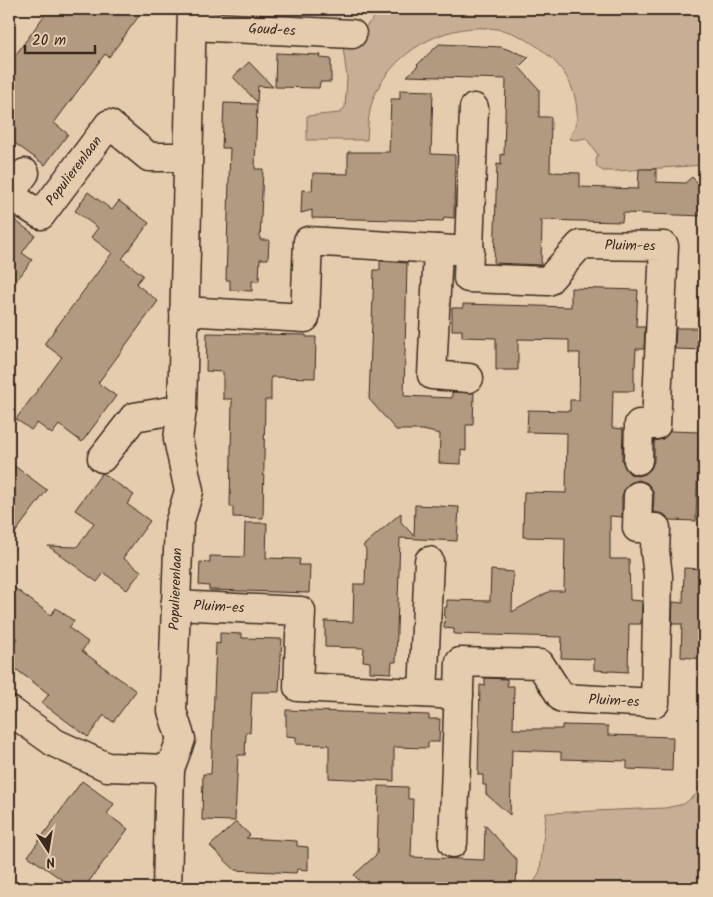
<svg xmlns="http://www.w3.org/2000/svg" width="713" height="897" font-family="Kalam,sans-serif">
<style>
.green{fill:#c7ae94;stroke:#816c59}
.building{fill:#b29a81;stroke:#3b2a1e}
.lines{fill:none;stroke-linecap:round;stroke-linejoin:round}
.street-casing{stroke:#3b2a1e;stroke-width:31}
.secondary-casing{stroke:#3b2a1e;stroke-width:31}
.street{stroke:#e6ccae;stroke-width:28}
.secondary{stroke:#e6ccae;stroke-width:28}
.labels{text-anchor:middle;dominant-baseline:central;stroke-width:4;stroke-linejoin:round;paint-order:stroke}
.street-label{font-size:14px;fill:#3b2a1e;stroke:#e6ccae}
</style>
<rect width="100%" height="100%" fill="#e6ccae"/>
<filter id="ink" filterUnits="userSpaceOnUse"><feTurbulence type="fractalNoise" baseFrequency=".02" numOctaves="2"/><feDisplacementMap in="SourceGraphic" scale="10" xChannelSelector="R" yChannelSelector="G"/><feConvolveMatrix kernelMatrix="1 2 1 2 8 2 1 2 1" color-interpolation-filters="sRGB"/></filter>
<g filter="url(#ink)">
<!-- green -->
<g class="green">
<path d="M381,9H704V165L617,171H603L597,167L596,160L598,155L586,138L575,140L569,139C572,133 576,125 577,118C578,94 567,72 550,57C536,44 517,32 497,29C450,22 401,46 378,88C369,103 368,123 367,140H307V116L340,113L345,107L347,78L342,39L362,26L365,27L374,18Z"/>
<polygon points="704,788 704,888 531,888 540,871 546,813 665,808 684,804"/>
</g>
<!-- building -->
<g class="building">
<polygon points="49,9 144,9 109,57 105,54 54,123 68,134 45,165 9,139 9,64"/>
<polygon points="439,44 501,47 529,57 519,67 539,89 539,117 551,117 550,172 580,173 580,187 638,189 639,169 656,169 656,182 685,183 692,177 704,189 704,216 623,213 622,222 539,220 542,222 541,265 494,263 497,164 501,165 501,154 504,155 506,79 407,76 418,66 417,65"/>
<polygon points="276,53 321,55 320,58 331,59 331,82 320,82 319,88 275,87"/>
<polygon points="249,62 273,87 258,86 257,102 233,77"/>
<polygon points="400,90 433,91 431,154 455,155 454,218 444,217 443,221 312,218 312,210 301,213 302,190 312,191 313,173 348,174 348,152 389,152 391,99 400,99"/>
<polygon points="224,103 257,104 255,169 263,169 260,240 269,240 268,259 260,259 259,281 252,281 252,291 230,290 230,280 226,280 230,148 222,148"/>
<polygon points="88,192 112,210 119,201 149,223 122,259 143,275 136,284 158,301 98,383 116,396 82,442 59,425 52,434 37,423 31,430 16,419 62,357 44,344 112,253 91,237 98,228 75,211"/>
<polygon points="9,216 35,235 22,253 32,260 9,291"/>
<polygon points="380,261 407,263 404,396 452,398 452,392 474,393 473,425 466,425 466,451 461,450 461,464 439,463 440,434 423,430 396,430 369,399 374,270 380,270"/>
<polygon points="571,288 638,290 636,327 645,327 644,349 636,349 635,367 634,367 634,391 613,391 612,428 623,429 622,460 625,468 630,474 637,476 645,474 651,469 654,461 654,441 663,439 670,431 699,432 696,521 670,520 664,514 653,512 654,496 652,489 647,483 639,480 630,483 625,488 622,496 622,517 610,516 610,559 629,559 630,600 642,601 641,624 629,624 628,672 594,670 594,659 561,658 562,637 454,634 454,629 444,628 445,607 447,607 447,600 490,601 491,570 513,572 512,612 550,591 564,591 565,538 523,537 524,492 566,493 567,433 527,432 528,410 570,411 570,400 579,400 580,353 569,353 569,340 518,339 518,370 496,370 496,338 462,337 462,330 452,330 452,308 463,308 463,304 571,307"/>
<polygon points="676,328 704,328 704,350 675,349"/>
<polygon points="207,333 306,335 306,337 316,337 315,378 271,377 271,400 265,400 263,518 233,517 233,507 230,507 232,399 223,399 223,372 206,371"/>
<polygon points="9,462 47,490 9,541"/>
<polygon points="102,473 134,495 127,504 150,521 123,558 141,571 127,590 104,573 97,582 48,546 77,547 94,523 75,510"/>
<polygon points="415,505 459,507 457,541 400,538 396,662 392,662 391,673 370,672 370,662 363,661 364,648 325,647 325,621 353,622 354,584 365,584 366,550 363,546 401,513 401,522 414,536"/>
<polygon points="245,523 267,523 266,558 300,559 299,565 310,565 309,593 209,590 209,586 199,585 200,562 210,563 210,556 244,557"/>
<polygon points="684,568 704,569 704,659 681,657 682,624 672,624 673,602 683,603"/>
<polygon points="9,584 51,615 56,608 74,621 69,628 88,642 82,651 136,691 113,722 104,715 88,737 42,703 49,694 9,664 9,652 18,639 9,632"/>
<polygon points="220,633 242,634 242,638 282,639 279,692 252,692 250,733 246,732 245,755 238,755 235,821 202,820 203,774 211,774 216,643 220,644"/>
<polygon points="485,678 507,679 507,686 514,686 513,729 562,729 562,725 608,726 608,735 673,737 672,771 627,769 627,761 561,759 561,752 512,750 510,815 486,794 486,785 483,785 483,775 478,775 480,685 485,686"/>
<polygon points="286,710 429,715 429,719 440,719 439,742 428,742 428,748 394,747 394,781 329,778 329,745 296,744 296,737 286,736"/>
<polygon points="82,781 114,804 107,814 128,829 84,888 74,888 28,856"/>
<polygon points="379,786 408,787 408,799 413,799 411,857 484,860 485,825 517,860 516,888 366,888 354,875 377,854"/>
<polygon points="236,822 250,835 246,838 297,841 297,846 308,847 308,870 297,869 296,873 235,870 210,846"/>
</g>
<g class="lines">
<!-- street casing -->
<g class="street-casing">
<g id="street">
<polyline points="192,26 352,34"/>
<polyline points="474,108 468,278 548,281 580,245 664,246 656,425 639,424 638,460"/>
<polyline points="25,173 9,195 41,215 109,124 149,157 188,157"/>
<polyline points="438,249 432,375 469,378"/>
<polyline points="184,311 305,318 308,241 470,251"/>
<polyline points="102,458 134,417 182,409"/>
<polyline points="175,605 301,611 298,687 459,695"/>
<polyline points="423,693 429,561"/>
<polyline points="9,710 55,743 107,767 170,769"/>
<polyline points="453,843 460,662 540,664 562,698 655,703 658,576 655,551 656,528 637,528 638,496"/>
</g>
</g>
<!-- secondary casing -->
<g class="secondary-casing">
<polyline id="secondary" points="167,888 170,769 181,739 172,711 179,524 189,491 178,439 182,409 192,9"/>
</g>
<!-- street -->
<use href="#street" class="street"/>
<!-- secondary -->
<use href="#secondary" class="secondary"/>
</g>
</g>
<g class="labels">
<!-- street labels -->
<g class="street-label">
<text transform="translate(272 30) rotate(3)">Goud-es</text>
<text transform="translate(74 171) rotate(-53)">Populierenlaan</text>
<text transform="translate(630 246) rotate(1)">Pluim-es</text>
<text transform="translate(176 589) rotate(-88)">Populierenlaan</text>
<text transform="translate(219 607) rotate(3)">Pluim-es</text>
<text transform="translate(614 701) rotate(3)">Pluim-es</text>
</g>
</g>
<!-- margin -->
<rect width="713" height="897" fill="none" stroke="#e6ccae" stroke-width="30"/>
<rect x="15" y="15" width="683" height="867" fill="none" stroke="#3b2a1e" stroke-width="2" filter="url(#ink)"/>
<!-- north arrow -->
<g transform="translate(48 850) rotate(168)" stroke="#e6ccae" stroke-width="4" paint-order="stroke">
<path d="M0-4L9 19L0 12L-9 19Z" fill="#3b2a1e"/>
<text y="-8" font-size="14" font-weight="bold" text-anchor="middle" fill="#3b2a1e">N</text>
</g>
<!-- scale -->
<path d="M25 45v8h70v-8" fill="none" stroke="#3b2a1e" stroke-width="2.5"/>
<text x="32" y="45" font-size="15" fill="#3b2a1e" stroke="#e6ccae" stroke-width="4" paint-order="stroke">20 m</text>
</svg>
